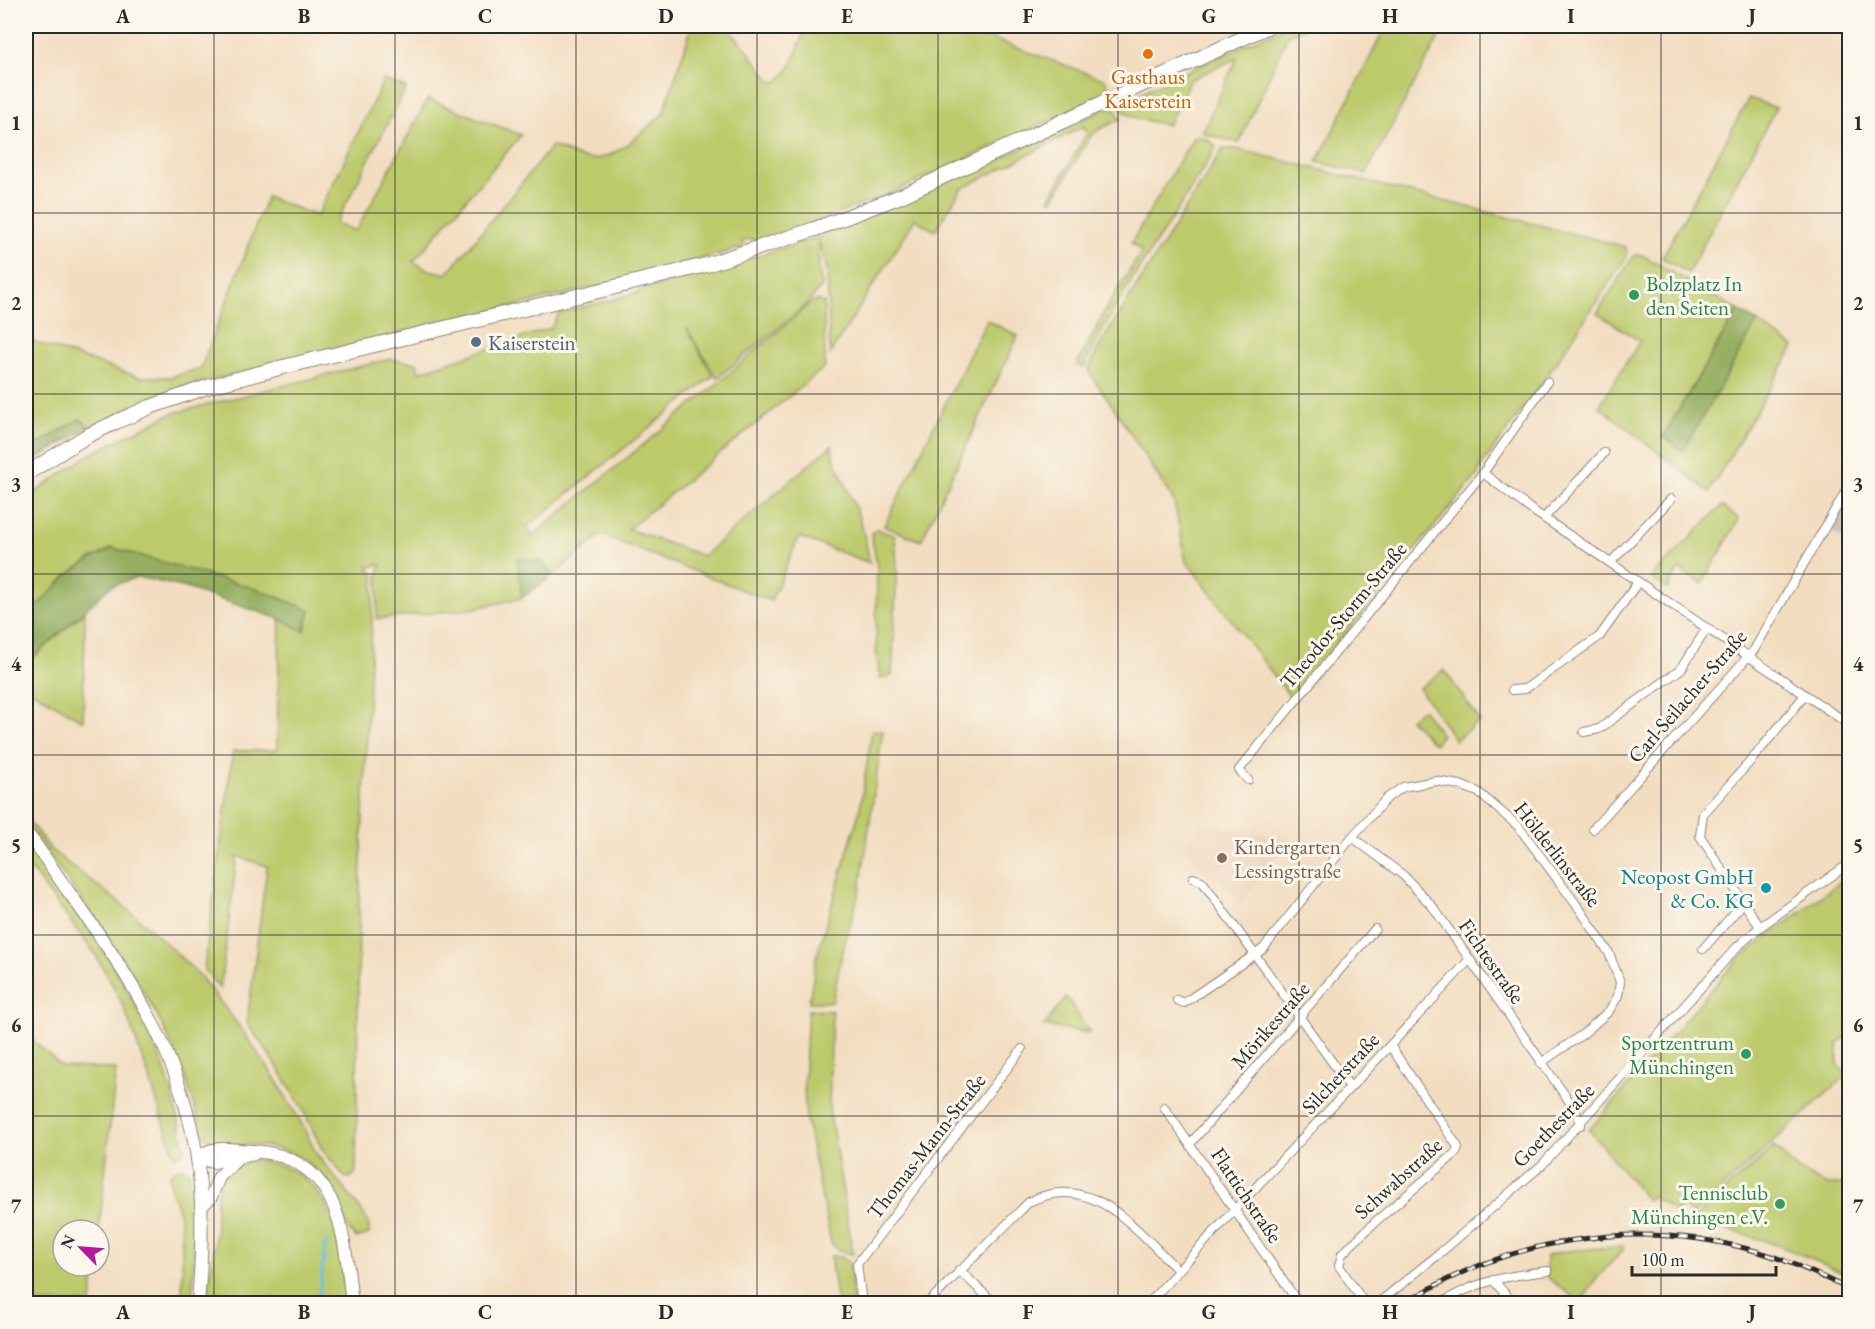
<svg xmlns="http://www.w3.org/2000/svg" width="1875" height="1329" font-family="'EB Garamond',serif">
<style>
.built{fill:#eed2bb}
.industrial{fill:#cfc1ba}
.green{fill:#bcca6c;stroke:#747a4c;stroke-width:1.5}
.forest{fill:#95ae60;stroke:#606c46;stroke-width:1.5}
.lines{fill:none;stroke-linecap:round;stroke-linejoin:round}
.stream{stroke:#62c0e0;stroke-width:3}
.street-casing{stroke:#8e8476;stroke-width:10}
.secondary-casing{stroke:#8e8476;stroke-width:14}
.primary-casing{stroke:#8e8476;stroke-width:16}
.street{stroke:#fff;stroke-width:8}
.secondary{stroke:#fff;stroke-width:12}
.primary{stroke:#fff;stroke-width:14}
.rail-casing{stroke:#2b2b2b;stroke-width:5}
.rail{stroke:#fbf7ec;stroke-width:3;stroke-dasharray:9;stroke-linecap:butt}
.grid{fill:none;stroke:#2b2b2b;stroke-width:1.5;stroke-opacity:0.55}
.food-dot{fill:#e8710a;stroke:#fbf7ec;stroke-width:2}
.leisure-dot{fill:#2e9e5b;stroke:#fbf7ec;stroke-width:2}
.service-dot{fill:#5c6f8a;stroke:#fbf7ec;stroke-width:2}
.education-dot{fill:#8d6e63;stroke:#fbf7ec;stroke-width:2}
.culture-dot{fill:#0f9aa8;stroke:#fbf7ec;stroke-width:2}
.labels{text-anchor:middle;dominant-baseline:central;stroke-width:6;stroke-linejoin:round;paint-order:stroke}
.food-label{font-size:21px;fill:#c56008;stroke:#fbf7ec}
.leisure-label{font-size:21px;fill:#27864d;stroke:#fbf7ec;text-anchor:end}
.service-label{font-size:21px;fill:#4e5e75;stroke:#fbf7ec;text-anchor:start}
.street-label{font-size:21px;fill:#2b2b2b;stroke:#fbf7ec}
.education-label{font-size:21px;fill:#785e54;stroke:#fbf7ec;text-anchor:start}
.culture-label{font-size:21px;fill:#0d838f;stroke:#fbf7ec;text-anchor:end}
.neatline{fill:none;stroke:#2b2b2b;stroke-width:2}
.grid-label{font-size:20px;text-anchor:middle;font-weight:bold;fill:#2b2b2b}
</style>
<rect width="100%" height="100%" fill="#fbf7ec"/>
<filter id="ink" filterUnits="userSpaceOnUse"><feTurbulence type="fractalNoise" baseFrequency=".0167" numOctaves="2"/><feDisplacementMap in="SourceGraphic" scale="12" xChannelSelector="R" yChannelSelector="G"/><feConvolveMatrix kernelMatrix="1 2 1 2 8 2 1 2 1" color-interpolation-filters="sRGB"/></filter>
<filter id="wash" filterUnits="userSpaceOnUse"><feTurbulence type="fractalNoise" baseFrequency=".008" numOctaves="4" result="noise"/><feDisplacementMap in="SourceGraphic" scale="24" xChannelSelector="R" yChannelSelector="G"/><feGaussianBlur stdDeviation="1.35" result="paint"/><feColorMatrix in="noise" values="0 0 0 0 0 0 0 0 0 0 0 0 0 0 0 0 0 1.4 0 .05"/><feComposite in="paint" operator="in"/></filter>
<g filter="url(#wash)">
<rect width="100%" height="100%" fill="#f2ddc0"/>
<!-- built -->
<polygon class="built" points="1201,824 1289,838 1239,907 1220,880 1214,884 1187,848 1186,843"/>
<!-- industrial -->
<polygon class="industrial" points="1849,491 1849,544 1828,529"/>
<!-- green -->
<g class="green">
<path d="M692,26H724L742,43L772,83C791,79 800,42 806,26H957L1106,80L1108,86L1103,96L887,195L758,243L752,239L742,241L744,245L741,248L602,285L203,382L148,400L90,427L80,419L26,451V339L139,377H171L201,368L267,197L317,216L384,80L406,88L336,223L356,231L428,99L521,135L413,262L429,270L447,274L552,146L581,158L596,159L610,155L627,145L663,114Z"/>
<path d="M1286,26H1308L1288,35L1239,143L1202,133L1237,58L1190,80L1168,125C1152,121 1124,120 1118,103Z"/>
<polygon points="1386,26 1445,26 1366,174 1317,162"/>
<polygon points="1749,98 1776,108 1688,273 1662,258"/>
<path d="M1112,106L1121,119L1098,130L1090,137L1052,201L1049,199L1087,133L1084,126L961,189L935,231L915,219L830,354L827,270L819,240V270L822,286L804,307L717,378L686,327L713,376L527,527L532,536L716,385L812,302L819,300L824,303L825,367L628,529L703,556L832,445L833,455L859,517L865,538L870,563L799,537L771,601L601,535L552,576L543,562L518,559L522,598L471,609L377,619L378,576L381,564L368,567L374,575L359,907L356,1173L350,1178L345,1177L322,1149L301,1106L275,1063L247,1023L267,866L237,856L220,989L204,969L233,751L277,750L280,619L305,631L310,610L113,548C97,556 82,563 68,575C53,588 42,604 26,615V499L89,455L170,414L390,359L417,363L419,372L551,328L559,313L612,300L819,237L1007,155Z"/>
<path d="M1194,136L1209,140L1216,147C1174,222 1118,290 1084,368L1077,365L1106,309L1142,251L1131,243Z"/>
<polygon points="1223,149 1237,149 1626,247 1627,256 1545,379 1481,466 1479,473 1291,698 1186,561 1174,501 1112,405 1090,374 1089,368 1100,345"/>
<polygon points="1634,255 1642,255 1738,310 1663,436 1682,451 1757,322 1794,347 1709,492 1599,406 1640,341 1597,313"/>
<polygon points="987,320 1018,336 921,541 884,526"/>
<polygon points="1722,506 1739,519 1702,584 1679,569 1667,589 1651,578"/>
<polygon points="877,529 895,536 897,567 892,676 880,678 876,651 877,566 871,533"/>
<polygon points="85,611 85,625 83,721 26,687 26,664"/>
<polygon points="1444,670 1480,721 1455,740 1419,688"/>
<polygon points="1422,709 1442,735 1434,744 1410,719"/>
<polygon points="872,730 883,731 860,889 841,958 832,1002 809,1002 816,959 860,809"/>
<path d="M26,817L51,850L120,903L153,931L200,976L239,1026L273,1075L302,1124L317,1155L362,1211L369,1226V1234L357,1238C343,1229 343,1207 335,1193C326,1177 311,1164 295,1155C283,1149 269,1146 255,1145C234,1143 214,1152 201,1131C181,1045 143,986 93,916C71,885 49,854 26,824Z"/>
<path d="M26,844C81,918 141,993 169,1083C176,1105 180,1128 185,1150L175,1157L146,1068L124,1008L110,980L93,951L26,863Z"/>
<polygon points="1849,875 1849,1033 1838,1044 1838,1065 1847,1075 1692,1215 1683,1205 1675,1212 1652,1196 1647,1200 1589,1130 1737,960"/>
<polygon points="1066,997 1090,1033 1044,1026"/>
<path d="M808,1010L832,1011L829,1108L853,1254C844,1254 837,1249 831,1243L806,1120L804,1085Z"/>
<polygon points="26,1034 62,1067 116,1069 99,1230 63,1230 63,1266 95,1266 91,1303 26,1303"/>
<path d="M1774,1146L1798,1170L1827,1185L1843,1184L1849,1190V1276C1800,1253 1752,1233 1698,1223L1695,1218Z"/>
<path d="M257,1160C338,1171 338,1238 347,1303L206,1304C209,1284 212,1264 215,1243C218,1206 207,1167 257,1160Z"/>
<path d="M181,1167L189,1172C195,1215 195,1260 192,1303H182C182,1275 184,1246 180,1217C178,1203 166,1186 171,1172Z"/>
<polygon points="1623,1246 1623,1250 1595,1280 1581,1303 1547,1277 1546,1256 1566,1251"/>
<polygon points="830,1256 840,1257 849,1262 854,1303 837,1303"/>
</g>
<!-- forest -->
<g class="forest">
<polygon points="1738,310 1757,322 1683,451 1663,437"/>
<polygon points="80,419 90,427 26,465 26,451"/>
<path d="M113,548L257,589L310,610L304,631L280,619L183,587L138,577L111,586L26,664V615C42,604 53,588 68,575C82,563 97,556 113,548Z"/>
<polygon points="517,559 543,562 552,576 522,598"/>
</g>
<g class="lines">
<!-- stream -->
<polyline class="stream" points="318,1304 326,1240"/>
</g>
</g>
<g filter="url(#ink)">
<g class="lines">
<!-- street casing -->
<g class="street-casing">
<g id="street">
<polyline points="1483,473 1529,508 1850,725"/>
<polyline points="1544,518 1604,453"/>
<polyline points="1611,562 1671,499"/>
<polyline points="1512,690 1525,689 1600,636 1638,582"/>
<polyline points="1584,732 1599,729 1681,669 1707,628"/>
<polyline points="1248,780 1239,770 1483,473 1547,382"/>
<polyline points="1593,829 1754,650 1850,484"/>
<polyline points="1352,837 1404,876 1433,907 1576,1111 1581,1125"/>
<polyline points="1193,878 1202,881 1350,1087"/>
<polyline points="1760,927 1700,836 1703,814 1755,756 1805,695"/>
<polyline points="1703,949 1744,902"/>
<polyline points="1177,1000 1184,1003 1263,949 1352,837 1387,798 1403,787 1436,781 1460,785 1478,792 1518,826 1581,911 1609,953 1620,982 1618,996 1609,1011 1583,1034 1541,1063"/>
<polyline points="1164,1107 1299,1304"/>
<polyline points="1190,1144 1375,929"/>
<polyline points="959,1270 995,1304"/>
<polyline points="1493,1280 1514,1304"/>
<polyline points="862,1304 857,1264 1022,1049"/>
<path d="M927,1304L1029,1202C1092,1169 1138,1232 1178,1270"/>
<path d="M1148,1304C1253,1187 1364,1076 1469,960"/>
<polyline points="1365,1304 1339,1266 1342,1254 1375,1222 1456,1153 1458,1147 1391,1047"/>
<polyline points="1377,1304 1439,1254 1543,1164 1737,947 1760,927 1850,863"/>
<path d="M1440,1304C1473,1282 1509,1275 1548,1271"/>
</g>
</g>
<!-- secondary casing -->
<g class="secondary-casing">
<g id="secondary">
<path d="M26,832C41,851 54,871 68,891C129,974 181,1054 197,1158C204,1206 202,1255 198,1304"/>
<path d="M197,1158C201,1156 207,1151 213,1150C225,1147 242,1151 254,1151C342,1158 344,1235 352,1304"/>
<polyline points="197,1158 213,1162 254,1154"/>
<polyline points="201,1207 211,1197 219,1177 237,1159"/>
</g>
</g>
<!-- primary casing -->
<g class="primary-casing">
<polyline id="primary" points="26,474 85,437 118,421 150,407 207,387 279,368 706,265 815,229 901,196 1269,26"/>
</g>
<!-- street -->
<use href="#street" class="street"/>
<!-- secondary -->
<use href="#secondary" class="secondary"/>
<!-- primary -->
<use href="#primary" class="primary"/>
<!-- rail casing -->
<g class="rail-casing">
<path id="rail" d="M1404,1304C1506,1238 1636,1218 1752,1250C1786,1259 1818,1274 1850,1290"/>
</g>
<!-- rail -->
<use href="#rail" class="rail"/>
</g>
</g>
<!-- grid -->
<path class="grid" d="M214,26V1304M395,26V1304M576,26V1304M757,26V1304M938,26V1304M1118,26V1304M1299,26V1304M1480,26V1304M1661,26V1304M26,213H1850M26,394H1850M26,574H1850M26,755H1850M26,935H1850M26,1116H1850"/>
<!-- markers -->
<circle class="food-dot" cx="1148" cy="54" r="6"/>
<g class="leisure-dot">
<circle cx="1634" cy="295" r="6"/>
<circle cx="1746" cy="1054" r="6"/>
<circle cx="1780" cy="1204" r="6"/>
</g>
<circle class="service-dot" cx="476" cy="342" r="6"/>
<circle class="education-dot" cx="1222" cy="858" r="6"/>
<circle class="culture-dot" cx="1766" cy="888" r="6"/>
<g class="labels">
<!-- food labels -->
<g class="food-label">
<text x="1148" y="76">Gasthaus<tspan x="1148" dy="24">Kaiserstein</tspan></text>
</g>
<!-- leisure labels -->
<g class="leisure-label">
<text x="1646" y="283" text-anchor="start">Bolzplatz In<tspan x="1646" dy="24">den Seiten</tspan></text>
<text x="1734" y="1042">Sportzentrum<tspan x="1734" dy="24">Münchingen</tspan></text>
<text x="1768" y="1192">Tennisclub<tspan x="1768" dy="24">Münchingen e.V.</tspan></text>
</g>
<!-- service labels -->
<g class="service-label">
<text x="488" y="342">Kaiserstein</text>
</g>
<!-- street labels -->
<g class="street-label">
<text transform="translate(1343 615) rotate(-50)">Theodor-Storm-Straße</text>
<text transform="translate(1687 696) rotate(-49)">Carl-Seilacher-Straße</text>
<text transform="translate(1558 854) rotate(52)">Hölderlinstraße</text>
<text transform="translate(1492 961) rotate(55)">Fichtestraße</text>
<text transform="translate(1270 1025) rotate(-49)">Mörikestraße</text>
<text transform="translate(1340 1073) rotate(-47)">Silcherstraße</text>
<text transform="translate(1553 1125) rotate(-46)">Goethestraße</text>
<text transform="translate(926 1146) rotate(-52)">Thomas-Mann-Straße</text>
<text transform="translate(1398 1178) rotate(-42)">Schwabstraße</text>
<text transform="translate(1247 1195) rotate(56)">Flattichstraße</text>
</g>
<!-- education labels -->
<g class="education-label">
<text x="1234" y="846">Kindergarten<tspan x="1234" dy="24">Lessingstraße</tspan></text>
</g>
<!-- culture labels -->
<g class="culture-label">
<text x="1754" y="876">Neopost GmbH<tspan x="1754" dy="24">&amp; Co. KG</tspan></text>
</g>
</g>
<!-- margin -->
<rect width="1875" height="1329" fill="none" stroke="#fbf7ec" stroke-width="66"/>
<!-- north arrow -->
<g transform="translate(81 1248) rotate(295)"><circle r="28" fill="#fbf7ec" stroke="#a8a59f" stroke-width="1.5"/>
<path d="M0-4.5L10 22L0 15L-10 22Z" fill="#b5179e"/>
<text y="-9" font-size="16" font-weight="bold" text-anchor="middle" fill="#2b2b2b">N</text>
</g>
<!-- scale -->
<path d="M1632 1266v9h144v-9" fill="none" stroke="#2b2b2b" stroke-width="3"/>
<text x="1641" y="1266" font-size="18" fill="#2b2b2b" stroke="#fbf7ec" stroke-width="4.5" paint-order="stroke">100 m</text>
<rect x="33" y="33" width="1809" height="1263" class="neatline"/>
<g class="grid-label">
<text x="123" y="23">A</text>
<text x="304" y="23">B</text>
<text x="485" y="23">C</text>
<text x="666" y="23">D</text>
<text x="847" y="23">E</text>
<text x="1028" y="23">F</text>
<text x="1209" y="23">G</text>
<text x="1390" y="23">H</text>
<text x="1571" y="23">I</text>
<text x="1752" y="23">J</text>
<text x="16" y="130">1</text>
<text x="1858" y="130">1</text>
<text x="16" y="310">2</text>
<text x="1858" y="310">2</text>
<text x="16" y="491">3</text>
<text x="1858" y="491">3</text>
<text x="16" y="671">4</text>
<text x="1858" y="671">4</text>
<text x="16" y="852">5</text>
<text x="1858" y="852">5</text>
<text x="16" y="1032">6</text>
<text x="1858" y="1032">6</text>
<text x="16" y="1213">7</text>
<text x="1858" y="1213">7</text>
<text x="123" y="1319">A</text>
<text x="304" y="1319">B</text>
<text x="485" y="1319">C</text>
<text x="666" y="1319">D</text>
<text x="847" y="1319">E</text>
<text x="1028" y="1319">F</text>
<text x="1209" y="1319">G</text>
<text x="1390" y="1319">H</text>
<text x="1571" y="1319">I</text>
<text x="1752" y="1319">J</text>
</g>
</svg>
